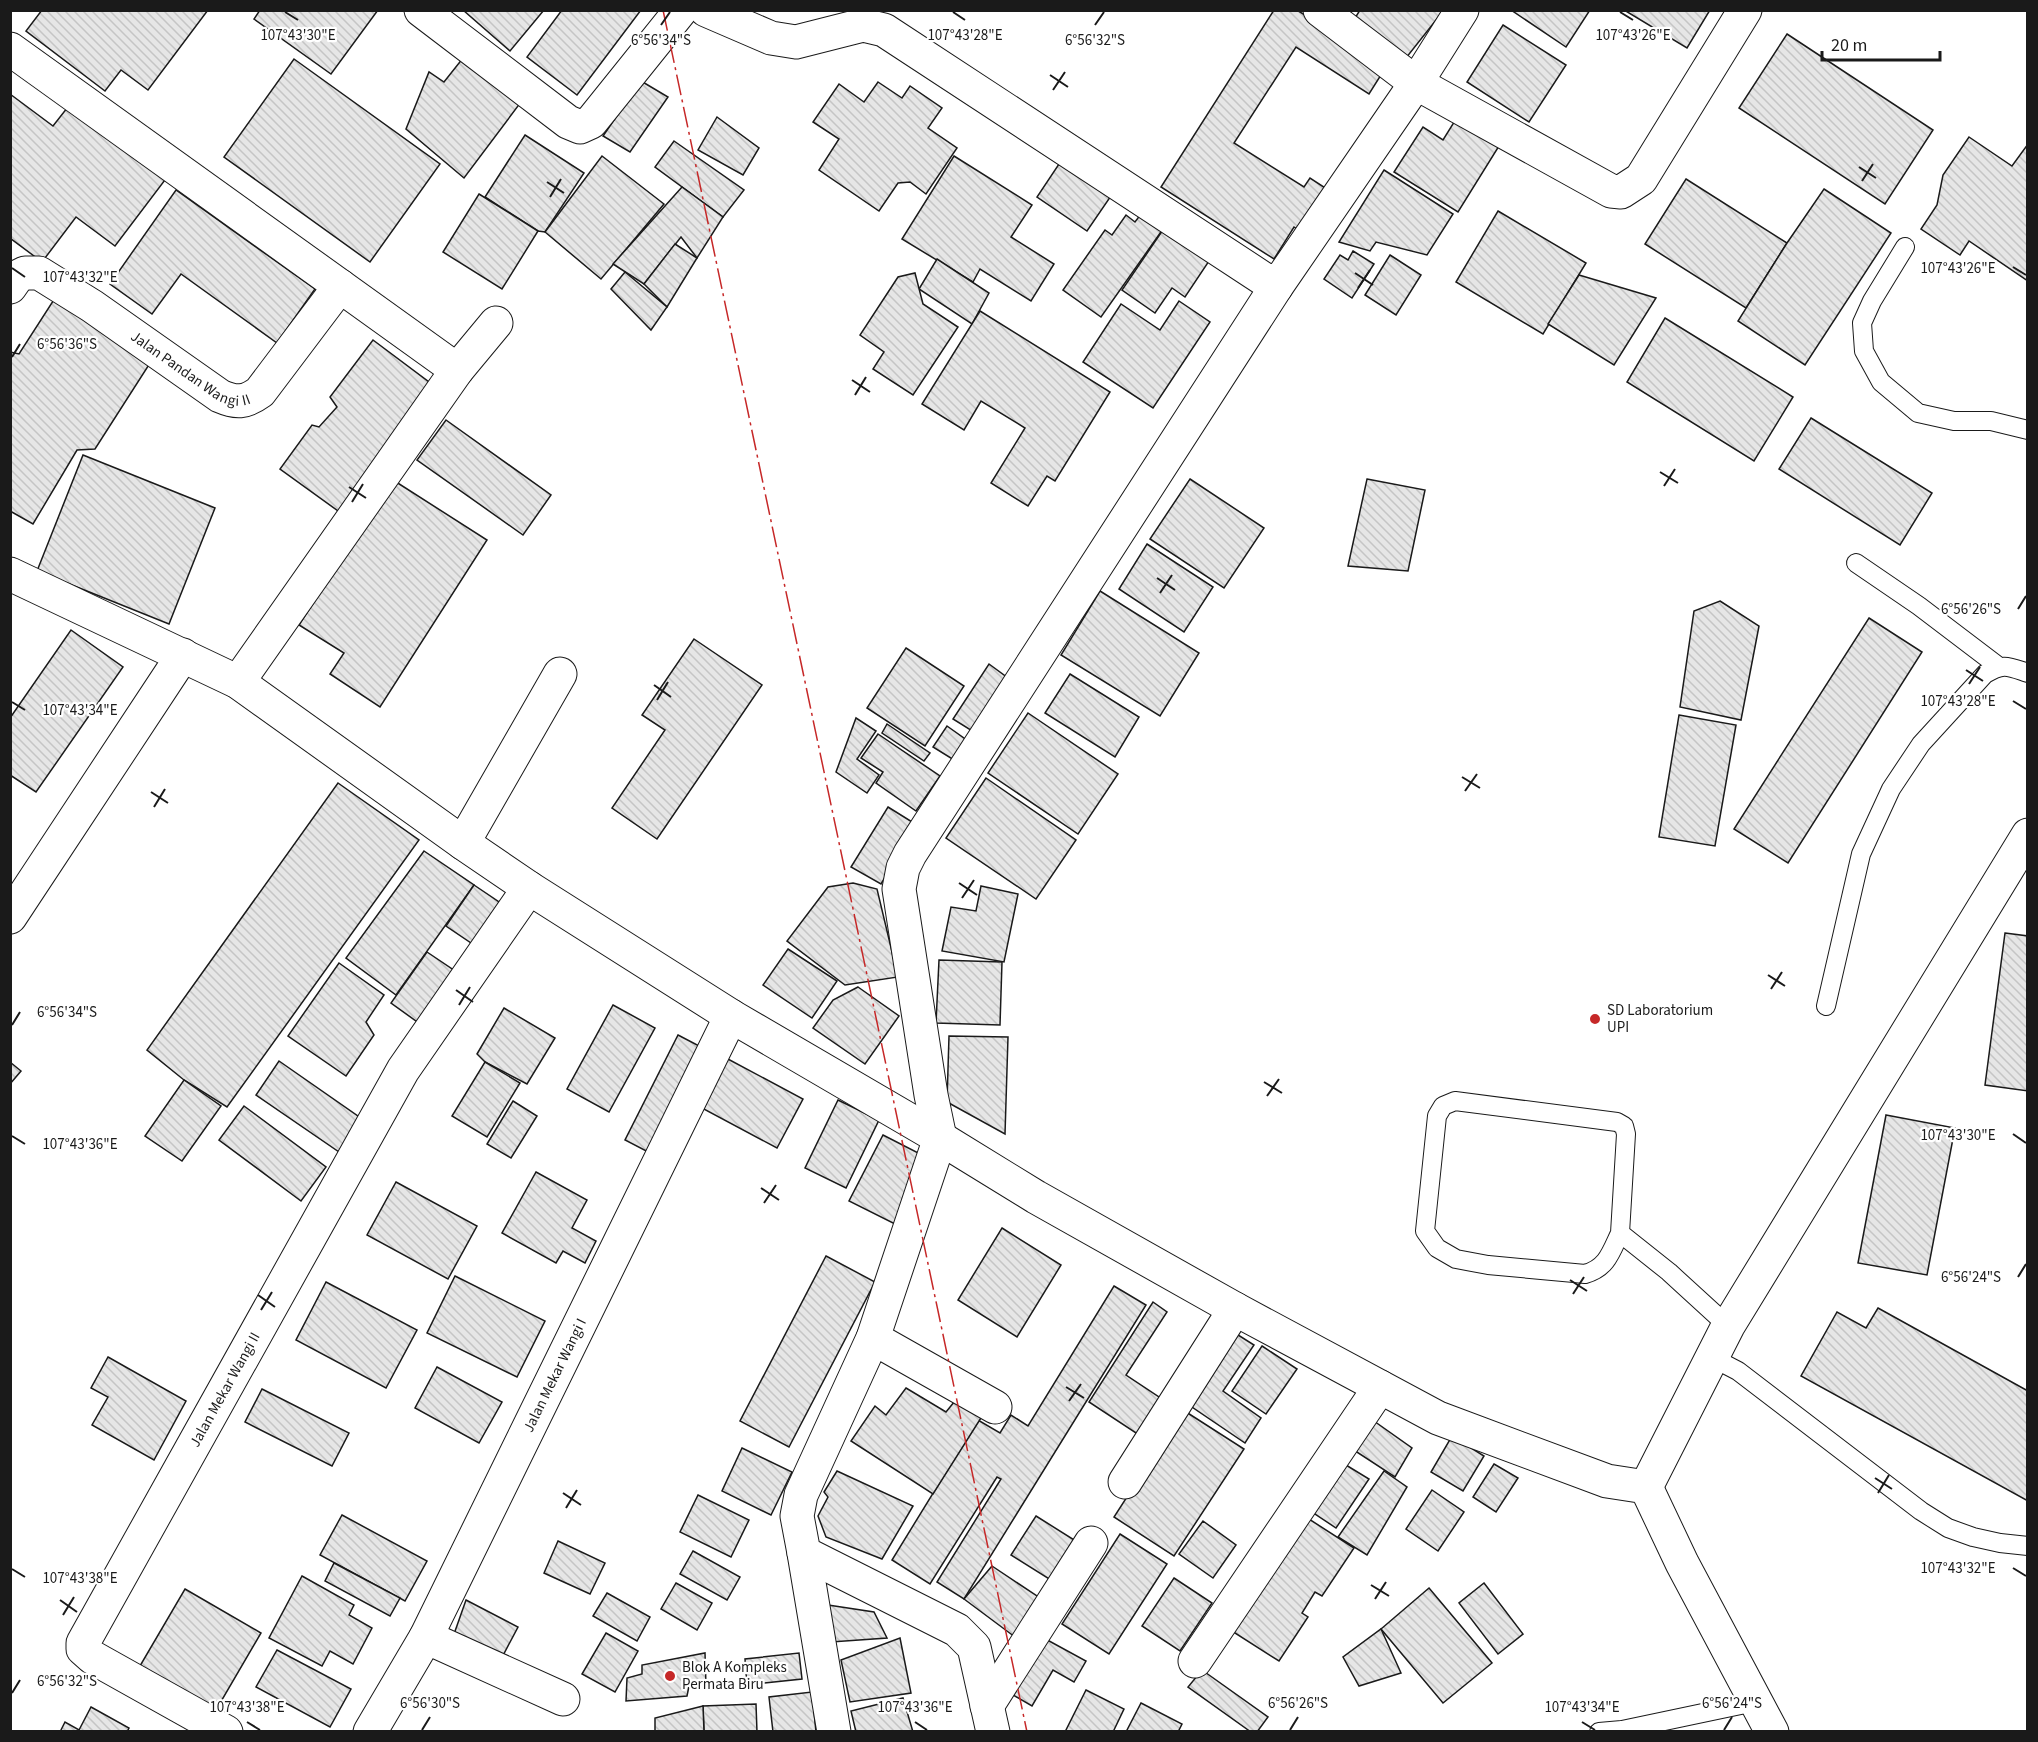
<svg xmlns="http://www.w3.org/2000/svg" width="2038" height="1742" font-family="'Source Sans 3',sans-serif">
<style>
.building{fill:url(#building-back-hatch);stroke:#1a1a1a;stroke-width:1.5}
.lines{fill:none;stroke-linecap:round;stroke-linejoin:round}
.lane-casing{stroke:#1a1a1a;stroke-width:20}
.street-casing{stroke:#1a1a1a;stroke-width:35}
.secondary-casing{stroke:#1a1a1a;stroke-width:35}
.lane{stroke:#fff;stroke-width:18}
.street{stroke:#fff;stroke-width:33}
.secondary{stroke:#fff;stroke-width:33}
.power{stroke:#c62828;stroke-width:1.5;stroke-dasharray:21 4.5 3 4.5;stroke-linecap:butt}
.ticks{fill:none;stroke:#1a1a1a;stroke-width:2}
.poi-dot{fill:#c62828;stroke:#fff;stroke-width:2}
.labels{text-anchor:middle;dominant-baseline:central;stroke-width:4.5;stroke-linejoin:round;paint-order:stroke}
.street-label{font-size:15px;fill:#1a1a1a;stroke:#fff}
.poi-label{font-size:15px;fill:#1a1a1a;stroke:#fff;text-anchor:start}
.ticks-label{font-size:15px;text-anchor:middle;fill:#1a1a1a;stroke:#fff;stroke-width:4.5;stroke-linejoin:round;paint-order:stroke}
</style>
<defs>
<pattern id="building-back-hatch" width="6" height="6" patternUnits="userSpaceOnUse" patternTransform="scale(1.5)"><rect width="6" height="6" fill="#e6e6e6"/><path d="M-1 5l2 2M0 0l6 6M5-1l2 2" fill="none" stroke="#c5c5c5"/></pattern>
</defs>
<rect width="100%" height="100%" fill="#fff"/>
<!-- building -->
<g class="building">
<polygon points="42,10 208,10 148,90 121,70 105,91 26,31"/>
<polygon points="260,10 378,10 331,74 254,19"/>
<polygon points="463,10 544,10 510,51"/>
<polygon points="562,10 641,10 577,95 527,57"/>
<polygon points="1274,10 1297,10 1386,67 1369,94 1296,47 1234,143 1304,187 1310,178 1333,193 1306,235 1294,227 1274,259 1161,187"/>
<polygon points="1360,10 1444,10 1406,58 1355,18"/>
<polygon points="1511,10 1590,10 1566,47"/>
<polygon points="1624,10 1710,10 1687,48"/>
<polygon points="1503,25 1566,65 1529,122 1467,82"/>
<polygon points="1787,34 1933,130 1885,204 1739,108"/>
<polygon points="463,58 521,102 464,178 406,129 429,72 444,82"/>
<polygon points="294,59 440,164 370,262 224,157"/>
<polygon points="641,81 668,97 630,152 603,136"/>
<polygon points="878,82 902,98 910,86 942,108 928,128 957,148 926,194 910,182 898,183 879,211 819,170 839,139 813,122 839,84 864,102"/>
<polygon points="10,94 53,126 71,103 168,176 115,246 76,217 42,262 10,238"/>
<polygon points="717,117 759,148 743,175 698,150"/>
<polygon points="1456,119 1499,146 1458,212 1394,172 1423,127 1443,140"/>
<polygon points="525,135 584,173 545,232 538,231 485,197"/>
<polygon points="1969,137 2012,166 2028,144 2028,281 1969,241 1960,255 1921,229 1937,205 1943,175"/>
<polygon points="674,141 744,190 723,217 655,167"/>
<polygon points="602,156 664,204 601,279 545,232"/>
<polygon points="954,156 1032,205 1011,237 1054,264 1031,301 980,269 973,282 902,239"/>
<polygon points="1063,158 1113,193 1087,231 1037,197"/>
<polygon points="1384,170 1453,214 1427,255 1376,242 1370,251 1339,242"/>
<polygon points="1686,179 1787,243 1746,308 1645,244"/>
<polygon points="682,187 723,217 697,258 681,237 644,284 613,264"/>
<polygon points="1824,189 1891,233 1805,365 1738,321 1787,243"/>
<polygon points="176,190 315,289 277,343 181,274 152,314 110,284"/>
<polygon points="479,194 538,231 502,289 443,252"/>
<polygon points="1498,211 1586,263 1543,334 1456,282"/>
<polygon points="1141,214 1163,229 1101,317 1063,290 1105,230 1112,235 1126,215 1135,222"/>
<polygon points="1169,221 1215,252 1185,297 1172,288 1155,313 1122,290"/>
<polygon points="675,244 697,258 667,307 644,284"/>
<polygon points="1353,251 1374,264 1352,298 1324,279 1340,255 1348,260"/>
<polygon points="1390,255 1421,275 1396,315 1365,295"/>
<polygon points="937,259 989,293 972,324 919,289"/>
<polygon points="625,272 667,307 651,330 611,289"/>
<polygon points="915,273 923,304 958,327 913,395 873,369 884,352 860,335 898,277"/>
<polygon points="1579,275 1656,298 1614,365 1548,324"/>
<polygon points="55,298 152,360 95,449 77,450 33,524 10,511 10,352 19,354"/>
<polygon points="1179,301 1210,322 1153,408 1083,362 1121,304 1160,330"/>
<polygon points="980,311 1110,392 1055,481 1047,476 1028,506 991,483 1025,428 981,401 964,430 922,404"/>
<polygon points="1665,318 1793,397 1754,461 1627,382"/>
<polygon points="373,340 429,382 345,516 280,469 312,425 319,427 337,407 330,397"/>
<polygon points="1811,418 1932,493 1900,545 1779,469"/>
<polygon points="446,420 551,495 523,535 417,460"/>
<polygon points="83,455 215,508 169,624 37,571"/>
<polygon points="1190,479 1264,528 1224,588 1150,539"/>
<polygon points="1367,479 1425,490 1408,571 1348,566"/>
<polygon points="393,480 487,540 380,707 330,674 344,653 299,625"/>
<polygon points="1147,544 1213,587 1184,632 1119,589"/>
<polygon points="1100,591 1199,653 1160,716 1061,655"/>
<polygon points="1720,601 1759,626 1741,720 1680,707 1694,611"/>
<polygon points="1869,618 1922,652 1788,863 1734,829"/>
<polygon points="71,630 123,667 36,792 10,775 10,718"/>
<polygon points="694,639 762,685 657,839 612,808 665,730 642,715"/>
<polygon points="906,648 964,686 925,746 867,708"/>
<polygon points="989,664 1008,678 977,734 953,719"/>
<polygon points="1070,674 1139,717 1115,757 1045,713"/>
<polygon points="1028,713 1118,774 1078,834 988,773"/>
<polygon points="1679,715 1736,725 1715,846 1659,837"/>
<polygon points="856,718 876,731 857,759 879,775 867,793 836,772"/>
<polygon points="887,724 930,753 924,761 882,733"/>
<polygon points="947,726 968,741 954,760 933,747"/>
<polygon points="878,734 940,776 916,811 876,783 883,772 861,758"/>
<polygon points="986,778 1076,840 1036,899 946,838"/>
<polygon points="338,783 419,840 227,1107 184,1080 147,1050"/>
<polygon points="888,807 917,825 881,884 851,867"/>
<polygon points="424,851 474,885 396,995 346,958"/>
<polygon points="853,883 877,889 898,977 845,985 787,941 828,887"/>
<polygon points="474,885 505,906 477,947 446,926"/>
<polygon points="981,886 1018,894 1004,962 942,951 951,907 976,911"/>
<polygon points="2005,933 2028,936 2028,1091 1985,1085"/>
<polygon points="788,949 837,981 812,1018 763,985"/>
<polygon points="427,952 464,977 427,1029 391,1003"/>
<polygon points="939,960 1002,962 1000,1025 936,1023"/>
<polygon points="339,963 384,995 366,1022 374,1035 346,1076 288,1036"/>
<polygon points="858,987 899,1016 865,1064 813,1028 833,1000"/>
<polygon points="613,1005 655,1028 609,1112 567,1089"/>
<polygon points="504,1008 555,1038 527,1084 485,1062 477,1054"/>
<polygon points="678,1035 705,1049 652,1154 625,1140"/>
<polygon points="949,1036 1008,1037 1005,1134 947,1102"/>
<polygon points="726,1058 803,1099 777,1148 700,1107"/>
<polygon points="279,1061 365,1121 342,1154 256,1095"/>
<polygon points="10,1062 21,1071 10,1084"/>
<polygon points="485,1062 520,1083 487,1137 452,1116"/>
<polygon points="184,1080 221,1106 182,1161 145,1136"/>
<polygon points="838,1100 879,1120 846,1188 805,1168"/>
<polygon points="513,1101 537,1116 511,1158 487,1144"/>
<polygon points="244,1106 326,1167 301,1201 219,1140"/>
<polygon points="1886,1115 1955,1128 1927,1275 1858,1263"/>
<polygon points="883,1135 932,1160 899,1226 849,1201"/>
<polygon points="536,1172 587,1200 572,1228 596,1241 585,1263 563,1251 556,1263 502,1233"/>
<polygon points="396,1182 477,1226 448,1279 367,1235"/>
<polygon points="1002,1228 1061,1265 1017,1337 958,1300"/>
<polygon points="826,1256 875,1282 789,1447 740,1421"/>
<polygon points="455,1276 545,1321 517,1377 427,1333"/>
<polygon points="326,1282 417,1330 386,1388 296,1340"/>
<polygon points="1114,1286 1146,1305 964,1599 937,1582 1001,1479 997,1477 930,1584 892,1560 978,1420 1000,1433 1011,1415 1028,1426"/>
<polygon points="1153,1302 1167,1312 1126,1375 1162,1399 1139,1435 1089,1402"/>
<polygon points="1878,1308 2028,1391 2028,1501 1801,1376 1837,1312 1866,1328"/>
<polygon points="1227,1328 1254,1345 1223,1391 1261,1418 1245,1443 1189,1405"/>
<polygon points="1262,1346 1297,1369 1266,1414 1232,1391"/>
<polygon points="108,1357 186,1401 154,1460 92,1425 108,1397 91,1388"/>
<polygon points="437,1367 502,1402 479,1443 415,1408"/>
<polygon points="906,1388 946,1412 959,1396 986,1410 933,1494 851,1441 875,1406 886,1415"/>
<polygon points="262,1389 349,1433 332,1466 245,1422"/>
<polygon points="1183,1410 1244,1449 1174,1556 1114,1517"/>
<polygon points="1364,1414 1412,1448 1395,1477 1343,1443"/>
<polygon points="1452,1436 1484,1456 1463,1491 1431,1472"/>
<polygon points="742,1448 792,1472 771,1515 722,1491"/>
<polygon points="1341,1462 1369,1479 1336,1528 1309,1510"/>
<polygon points="1494,1464 1518,1478 1496,1512 1473,1497"/>
<polygon points="837,1471 913,1506 882,1559 826,1537 818,1516 828,1497 824,1492"/>
<polygon points="1384,1471 1407,1487 1367,1555 1338,1537"/>
<polygon points="1432,1490 1464,1512 1438,1551 1406,1529"/>
<polygon points="698,1495 749,1520 731,1557 680,1532"/>
<polygon points="1298,1512 1354,1548 1322,1596 1315,1592 1302,1613 1308,1617 1279,1661 1224,1626"/>
<polygon points="342,1515 427,1561 405,1601 320,1555"/>
<polygon points="1036,1516 1079,1543 1054,1582 1011,1555"/>
<polygon points="1203,1521 1236,1545 1213,1578 1179,1554"/>
<polygon points="1120,1534 1167,1564 1109,1654 1062,1624"/>
<polygon points="558,1541 605,1563 590,1594 544,1573"/>
<polygon points="693,1551 740,1577 727,1600 680,1574"/>
<polygon points="334,1563 400,1598 390,1616 325,1581"/>
<polygon points="992,1566 1040,1598 1015,1637 964,1599"/>
<polygon points="302,1576 354,1605 349,1615 372,1628 353,1664 330,1651 322,1666 269,1638"/>
<polygon points="1174,1578 1212,1603 1180,1651 1142,1626"/>
<polygon points="676,1583 712,1603 697,1630 661,1609"/>
<polygon points="1484,1583 1523,1634 1498,1654 1459,1603"/>
<polygon points="1429,1588 1492,1663 1443,1703 1381,1629"/>
<polygon points="185,1589 261,1633 212,1717 137,1671"/>
<polygon points="607,1593 650,1617 637,1641 593,1616"/>
<polygon points="466,1600 518,1627 498,1665 453,1637"/>
<polygon points="828,1605 874,1612 887,1638 831,1642"/>
<polygon points="1381,1629 1401,1673 1359,1686 1343,1657"/>
<polygon points="606,1633 638,1651 615,1692 582,1674"/>
<polygon points="1040,1636 1086,1661 1074,1682 1053,1670 1032,1706 1008,1692"/>
<polygon points="900,1638 911,1693 850,1702 841,1660"/>
<polygon points="277,1650 351,1689 330,1727 256,1687"/>
<polygon points="705,1653 706,1686 689,1686 687,1696 626,1701 627,1678 642,1674 642,1665"/>
<polygon points="799,1653 802,1679 747,1685 745,1659"/>
<polygon points="1202,1670 1268,1717 1257,1732 1251,1732 1188,1687"/>
<polygon points="1086,1690 1124,1709 1113,1732 1065,1732"/>
<polygon points="812,1692 816,1732 773,1732 769,1697"/>
<polygon points="903,1698 913,1732 856,1732 851,1711"/>
<polygon points="1141,1703 1182,1724 1178,1732 1126,1732"/>
<polygon points="756,1704 757,1732 704,1732 703,1706"/>
<polygon points="703,1706 704,1732 655,1732 655,1718"/>
<polygon points="91,1707 129,1728 127,1732 60,1732 65,1722 79,1730"/>
</g>
<g class="lines">
<!-- lane casing -->
<g class="lane-casing">
<g id="lane">
<polyline points="1905,247 1872,301 1862,323 1864,351 1881,382 1918,413 1954,421 1991,421 2028,430"/>
<polyline points="1856,563 1919,606 1998,666"/>
<path d="M1826,1006L1861,854L1891,789L1921,744L1985,674C2004,663 2007,666 2028,673"/>
<path d="M1620,1233C1611,1252 1607,1268 1585,1274L1488,1265L1456,1259L1437,1248L1425,1231L1437,1116L1443,1106L1455,1101L1617,1122L1624,1126L1626,1134L1620,1233L1669,1272L1728,1326"/>
<polyline points="1711,1357 1738,1371 1921,1511 1948,1528 1973,1537 2000,1543 2028,1546"/>
<polyline points="1599,1732 1622,1730 1755,1702"/>
</g>
</g>
<!-- street casing -->
<g class="street-casing">
<g id="street">
<polyline points="421,10 568,122 580,127 591,122 681,10"/>
<polyline points="706,10 771,38 796,42 863,25 884,30 1276,287 1416,83 1462,10"/>
<polyline points="1320,10 1416,83 1611,191 1621,192 1641,179 1745,10"/>
<polyline points="10,49 457,370"/>
<path id="s1" d="M10,287L17,277L25,273H39L92,306L220,396C236,403 245,403 260,392L340,286"/>
<polyline points="238,682 457,370 496,323"/>
<polyline points="463,843 560,674"/>
<polyline points="10,917 183,655"/>
<polyline points="873,1338 995,1407"/>
<polyline points="1125,1482 1235,1309"/>
<polyline points="1646,1487 1728,1326 2028,835"/>
<polyline points="804,1553 834,1732"/>
<polyline points="426,1637 563,1699"/>
<polyline points="1195,1661 1380,1387"/>
<polyline points="987,1706 1091,1543"/>
<path id="s2" d="M226,1732L92,1657L83,1649V1643L403,1070L529,888"/>
<path id="s3" d="M370,1732L426,1637L731,1016"/>
<polyline points="993,1732 974,1647 957,1630 804,1553 797,1516 801,1495 873,1338 940,1138 931,1095 899,889 903,868 910,854 1276,287"/>
</g>
</g>
<!-- secondary casing -->
<g class="secondary-casing">
<polyline id="secondary" points="10,574 238,682 463,843 529,888 731,1016 940,1138 1036,1197 1235,1309 1438,1418 1607,1481 1646,1487 1682,1563 1772,1732"/>
</g>
<!-- lane -->
<use href="#lane" class="lane"/>
<!-- street -->
<use href="#street" class="street"/>
<!-- secondary -->
<use href="#secondary" class="secondary"/>
<!-- power -->
<polyline class="power" points="663,10 1027,1732"/>
</g>
<!-- ticks -->
<path class="ticks" d="M285,12L298,20M953,12L965,20M1620,12L1633,20M661,25L670,12M1095,25L1104,12M1050,75L1068,87M1053,90L1065,72M1859,167L1876,178M1862,181L1873,164M547,182L564,193M550,197L561,179M2013,267L2026,275M12,268L25,277M1355,273L1373,285M1358,288L1370,270M12,357L20,344M852,380L870,392M855,395L866,377M1660,472L1678,483M1664,486L1675,469M349,487L366,498M352,502L363,484M1157,578L1175,590M1160,593L1172,575M2018,609L2026,596M1966,670L1983,681M1969,684L1980,667M654,685L671,697M657,700L668,682M2013,701L2026,709M12,702L25,710M1462,777L1480,788M1465,791L1477,774M151,792L168,803M154,807L165,789M959,883L977,895M962,898L974,880M1768,975L1785,986M1771,989L1782,972M456,990L473,1002M459,1005L470,987M12,1025L20,1012M1264,1082L1282,1093M1267,1096L1279,1079M2013,1134L2026,1143M12,1136L25,1144M761,1188L779,1200M764,1203L776,1185M2018,1277L2026,1264M1570,1280L1587,1291M1573,1294L1584,1277M258,1295L275,1307M261,1310L272,1292M1066,1387L1084,1398M1069,1401L1081,1384M1875,1478L1892,1489M563,1493L581,1505M1878,1493L1889,1475M566,1508L577,1490M2013,1568L2026,1576M12,1569L25,1577M1371,1585L1389,1596M1375,1599L1386,1582M60,1600L77,1612M63,1615L74,1597M12,1693L20,1680M247,1722L260,1730M915,1722L927,1730M1582,1722L1595,1730M422,1730L430,1717M1290,1730L1298,1717M1724,1730L1732,1717"/>
<!-- markers -->
<g class="poi-dot">
<circle cx="1595" cy="1019" r="6"/>
<circle cx="670" cy="1676" r="6"/>
</g>
<g class="labels">
<!-- street labels -->
<g class="street-label">
<text stroke="none"><textPath href="#s1" startOffset="216">Jalan Pandan Wangi II</textPath></text>
<text stroke="none"><textPath href="#s3" startOffset="402">Jalan Mekar Wangi I</textPath></text>
<text stroke="none"><textPath href="#s2" startOffset="462">Jalan Mekar Wangi II</textPath></text>
</g>
<!-- poi labels -->
<g class="poi-label">
<text x="1607" y="1010">SD Laboratorium<tspan x="1607" dy="17">UPI</tspan></text>
<text x="682" y="1667">Blok A Kompleks<tspan x="682" dy="17">Permata Biru</tspan></text>
</g>
</g>
<g class="ticks-label">
<text x="298" y="40">107°43'30"E</text>
<text x="1633" y="40">107°43'26"E</text>
<text x="965" y="40">107°43'28"E</text>
<text x="1095" y="45">6°56'32"S</text>
<text x="661" y="45">6°56'34"S</text>
<text x="1958" y="273">107°43'26"E</text>
<text x="80" y="282">107°43'32"E</text>
<text x="67" y="349">6°56'36"S</text>
<text x="1971" y="614">6°56'26"S</text>
<text x="1958" y="706">107°43'28"E</text>
<text x="80" y="715">107°43'34"E</text>
<text x="67" y="1017">6°56'34"S</text>
<text x="1958" y="1140">107°43'30"E</text>
<text x="80" y="1149">107°43'36"E</text>
<text x="1971" y="1282">6°56'24"S</text>
<text x="1958" y="1573">107°43'32"E</text>
<text x="80" y="1583">107°43'38"E</text>
<text x="67" y="1686">6°56'32"S</text>
<text x="430" y="1708">6°56'30"S</text>
<text x="1298" y="1708">6°56'26"S</text>
<text x="1732" y="1708">6°56'24"S</text>
<text x="247" y="1712">107°43'38"E</text>
<text x="915" y="1712">107°43'36"E</text>
<text x="1582" y="1712">107°43'34"E</text>
</g>
<!-- border -->
<rect width="2038" height="1742" fill="none" stroke="#1a1a1a" stroke-width="24"/>
<!-- scale -->
<path d="M1822 51v9h118v-9" fill="none" stroke="#1a1a1a" stroke-width="3"/>
<text x="1831" y="51" font-size="18" fill="#1a1a1a" stroke="#ffffff" stroke-width="4.5" paint-order="stroke">20 m</text>
</svg>
